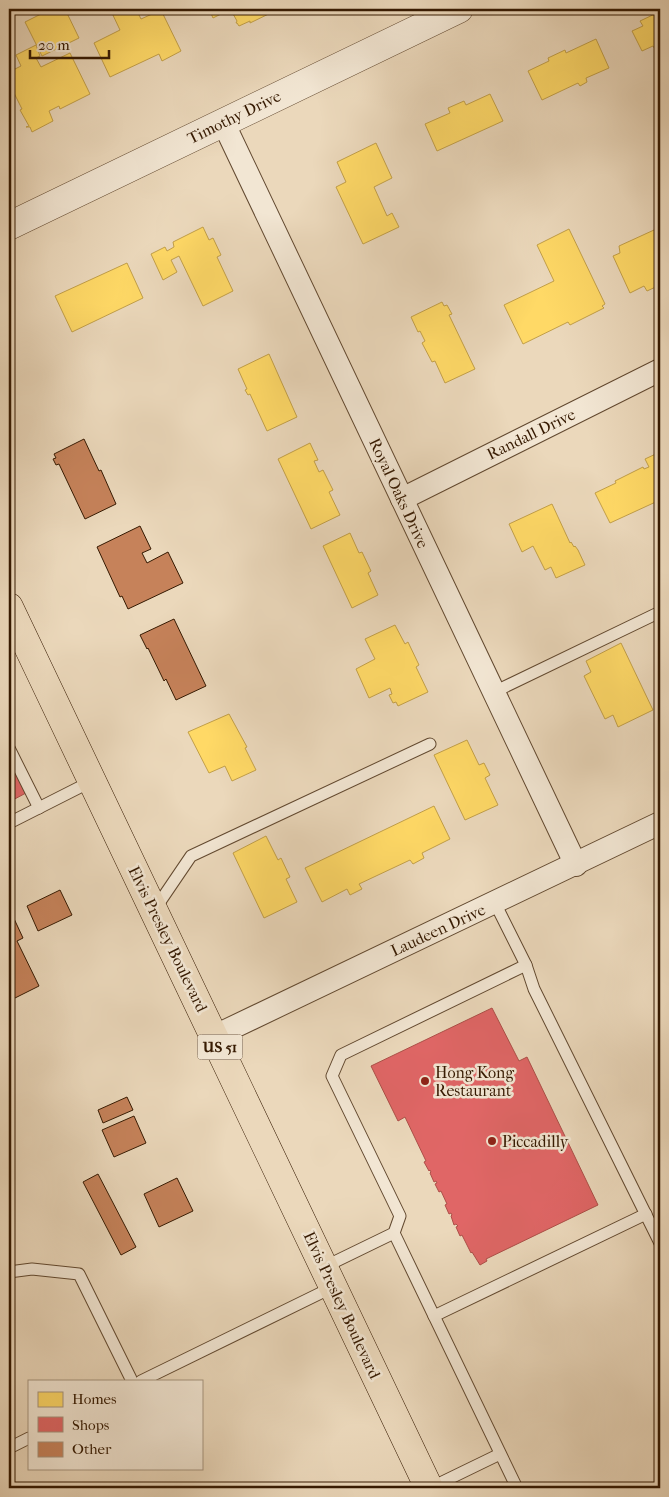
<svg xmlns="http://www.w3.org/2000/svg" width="669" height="1497" font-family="'IM FELL French Canon',serif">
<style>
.homes{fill:#ffd966;stroke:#c29f48}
.shops{fill:#e06666;stroke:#ad4f48}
.building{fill:#c6825a;stroke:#351901}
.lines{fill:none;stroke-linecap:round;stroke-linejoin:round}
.service-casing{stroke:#624930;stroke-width:13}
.minor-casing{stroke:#624930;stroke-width:24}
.tertiary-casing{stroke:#624930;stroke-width:29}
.primary-casing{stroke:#351901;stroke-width:29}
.service{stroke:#f2e6d3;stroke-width:11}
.minor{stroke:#f2e6d3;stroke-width:22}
.tertiary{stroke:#f2e6d3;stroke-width:28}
.primary{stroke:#ebd8bb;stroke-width:28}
.poi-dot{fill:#8f2418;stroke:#f2e6d3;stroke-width:2}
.labels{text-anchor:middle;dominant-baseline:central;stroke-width:5;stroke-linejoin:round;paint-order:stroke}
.shield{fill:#f2e6d3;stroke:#6e5640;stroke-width:1}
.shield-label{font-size:15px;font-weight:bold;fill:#351901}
.street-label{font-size:16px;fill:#351901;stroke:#f2e6d3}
.poi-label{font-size:16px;fill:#351901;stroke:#f2e6d3;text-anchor:start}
</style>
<rect width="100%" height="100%" fill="#ebd8bb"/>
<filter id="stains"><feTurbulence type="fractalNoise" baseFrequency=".004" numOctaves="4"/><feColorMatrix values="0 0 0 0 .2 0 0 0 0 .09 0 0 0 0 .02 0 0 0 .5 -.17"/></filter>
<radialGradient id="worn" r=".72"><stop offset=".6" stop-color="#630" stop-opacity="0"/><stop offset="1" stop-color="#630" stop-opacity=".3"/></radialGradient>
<!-- homes -->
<g class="homes">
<polygon points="51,9 65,9 79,38 42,56 25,22"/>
<polygon points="117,9 136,9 141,19 161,10 181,51 162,61 159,54 110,77 94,43 120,30 111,11"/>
<polygon points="209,9 279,9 250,23 250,21 239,26 237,23 236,23 237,21 232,12 230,12 231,9 213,18"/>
<polygon points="658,9 660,9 660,49 656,51 653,46 642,51 632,31 643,26 640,21 659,12"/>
<polygon points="596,39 609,68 586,78 587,82 580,86 578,83 542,100 528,71 549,61 548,58 565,50 566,53"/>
<polygon points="36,45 40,56 36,58 41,67 70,53 90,94 60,109 59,106 49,111 53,121 32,132 30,127 26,127 29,126 20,110 22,109 9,83 11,81 9,72 21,66 16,55"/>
<polygon points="490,94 503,121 437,151 425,124 450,113 448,108 464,101 466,105"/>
<polygon points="376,143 392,178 374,187 387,216 392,213 399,227 363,244 336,187 346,182 337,162"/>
<polygon points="203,227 209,240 213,238 221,255 217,257 233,291 203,306 179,256 171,260 177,272 163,280 151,254 165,247 167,251 174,247 173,242"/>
<polygon points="569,229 605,304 602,306 604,308 570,325 568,322 523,344 504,305 554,281 537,245"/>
<polygon points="654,230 657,236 660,234 660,285 647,291 644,286 630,293 613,256 620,253 619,246"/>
<polygon points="127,263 143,298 72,332 55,296"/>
<polygon points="442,302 444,306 447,305 452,314 449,315 475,369 445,383 435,361 432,362 422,343 425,341 420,331 418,332 411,317"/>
<polygon points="269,354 297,417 267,431 250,394 248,395 245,390 247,389 238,369"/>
<polygon points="310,443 318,460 314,461 319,472 323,470 333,490 329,492 340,515 311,529 278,459"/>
<polygon points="660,452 660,500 610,523 595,493 616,483 615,481 643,467 644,469 649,467 645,459"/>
<polygon points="552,504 570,543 571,542 574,547 575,546 578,550 585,565 556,578 551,567 545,570 533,546 522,552 509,524"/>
<polygon points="350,533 359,553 362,552 371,571 368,573 378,595 352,608 323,546"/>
<polygon points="395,625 405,644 408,642 419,665 416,667 428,692 398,706 396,702 393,703 389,695 392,694 390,688 369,698 356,669 375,659 365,639"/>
<polygon points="621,643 653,710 618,727 613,715 605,719 584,676 591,672 586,661"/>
<polygon points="660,678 660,695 655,684 657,682 656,680"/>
<polygon points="229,714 247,747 245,748 256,770 232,781 225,766 209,773 188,732"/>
<polygon points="467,740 479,765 484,763 490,775 485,778 498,805 465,820 434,755"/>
<polygon points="434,806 450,839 422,853 424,858 413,864 410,860 359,884 362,889 350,895 347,889 322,902 305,868"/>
<polygon points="266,836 278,860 281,858 290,877 286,879 297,902 264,918 233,853"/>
</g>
<!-- shops -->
<g class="shops">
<polygon points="9,757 26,793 9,802"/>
<polygon points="492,1008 519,1061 527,1057 598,1205 486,1259 487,1261 480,1265 472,1252 471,1253 462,1235 460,1236 456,1227 458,1226 456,1224 454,1225 451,1216 452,1215 451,1213 449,1214 445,1205 447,1204 441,1191 439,1192 435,1184 437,1183 436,1181 434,1182 430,1173 431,1172 430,1170 429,1171 424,1162 426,1161 405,1117 398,1121 371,1066"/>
</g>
<!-- building -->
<g class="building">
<polygon points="84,439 99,471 101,470 116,504 85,519 59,464 56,465 53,459 56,458 54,454"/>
<polygon points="140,526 151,549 142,553 147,563 168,552 183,583 128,609 122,596 120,597 97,547"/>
<polygon points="174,619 206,686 176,700 166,679 164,681 148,648 147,649 140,635"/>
<polygon points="60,890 72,915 38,931 27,906"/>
<polygon points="10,910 23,938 17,941 39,986 9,1001"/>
<polygon points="127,1097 133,1110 103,1123 98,1110"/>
<polygon points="134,1116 146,1143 114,1157 102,1130"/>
<polygon points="98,1174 136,1247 121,1255 83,1182"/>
<polygon points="177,1178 193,1211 159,1227 144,1194"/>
</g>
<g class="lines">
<!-- service casing -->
<g class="service-casing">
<g id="service">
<polyline points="494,692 660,612"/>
<polyline points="9,748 39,808"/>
<polyline points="9,823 92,781"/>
<polyline points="155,909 191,856 430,744"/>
<polyline points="526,965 534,989 660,1243"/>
<polyline points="394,1233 517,1488"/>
<polyline points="324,1267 394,1233 400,1216 332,1076 341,1055 526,965 495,903"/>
<polyline points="9,1272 32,1269 79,1274 132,1381"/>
<polyline points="434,1316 646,1214"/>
<polyline points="141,1381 333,1287"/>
<polyline points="9,1448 29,1438"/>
<polyline points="430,1488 500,1454"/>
</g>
</g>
<!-- minor casing -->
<g class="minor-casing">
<g id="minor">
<polyline points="223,122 576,865"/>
<polyline points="402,499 660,370"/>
<polyline points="215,1036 660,823"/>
</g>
</g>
<!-- tertiary casing -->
<g class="tertiary-casing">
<polyline id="tertiary" points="9,226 459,9"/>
</g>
<!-- primary casing -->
<g class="primary-casing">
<polyline id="primary" points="9,607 429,1488"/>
</g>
<!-- service -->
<use href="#service" class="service"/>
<!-- minor -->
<use href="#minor" class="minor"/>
<!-- tertiary -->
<use href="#tertiary" class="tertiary"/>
<!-- primary -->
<use href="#primary" class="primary"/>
</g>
<!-- markers -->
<g class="poi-dot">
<circle cx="425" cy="1081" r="5"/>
<circle cx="492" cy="1141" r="5"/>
</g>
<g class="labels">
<!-- shield labels -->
<rect class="shield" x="197.5" y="1034.5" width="45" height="25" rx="4"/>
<g class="shield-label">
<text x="220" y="1047">US 51</text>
</g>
<!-- street labels -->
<g class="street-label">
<text transform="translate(234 117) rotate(-26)">Timothy Drive</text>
<text transform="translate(531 434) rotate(-26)">Randall Drive</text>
<text transform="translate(399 493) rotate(65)">Royal Oaks Drive</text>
<text transform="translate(438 930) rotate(-25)">Laudeen Drive</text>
<text transform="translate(168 939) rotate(64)">Elvis Presley Boulevard</text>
<text transform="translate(342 1305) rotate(65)">Elvis Presley Boulevard</text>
</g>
<!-- poi labels -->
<g class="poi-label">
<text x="435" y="1072">Hong Kong<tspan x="435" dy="18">Restaurant</tspan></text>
<text x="502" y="1141">Piccadilly</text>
</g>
</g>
<!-- margin -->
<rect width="669" height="1497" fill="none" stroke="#ebd8bb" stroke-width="30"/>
<rect x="10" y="10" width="649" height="1477" fill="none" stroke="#351901" stroke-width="2.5"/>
<rect x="15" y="15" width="639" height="1467" fill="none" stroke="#351901"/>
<!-- legend -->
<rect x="28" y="1380" width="175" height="90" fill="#f2e6d3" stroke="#a6947f"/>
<rect x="38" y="1392" width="25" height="15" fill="#ffd966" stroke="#a6947f"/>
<text x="72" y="1404" font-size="15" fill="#351901">Homes</text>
<rect x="38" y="1417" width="25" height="15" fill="#e06666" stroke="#a6947f"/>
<text x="72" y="1430" font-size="15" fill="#351901">Shops</text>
<rect x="38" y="1442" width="25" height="15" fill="#c6825a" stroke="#a6947f"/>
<text x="72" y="1454" font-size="15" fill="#351901">Other</text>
<!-- scale -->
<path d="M30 50v8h79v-8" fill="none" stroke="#351901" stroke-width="2.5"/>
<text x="38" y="50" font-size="15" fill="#351901" stroke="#f2e6d3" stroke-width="4" paint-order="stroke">20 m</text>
<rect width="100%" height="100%" filter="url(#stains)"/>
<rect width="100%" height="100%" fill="url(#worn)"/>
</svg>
